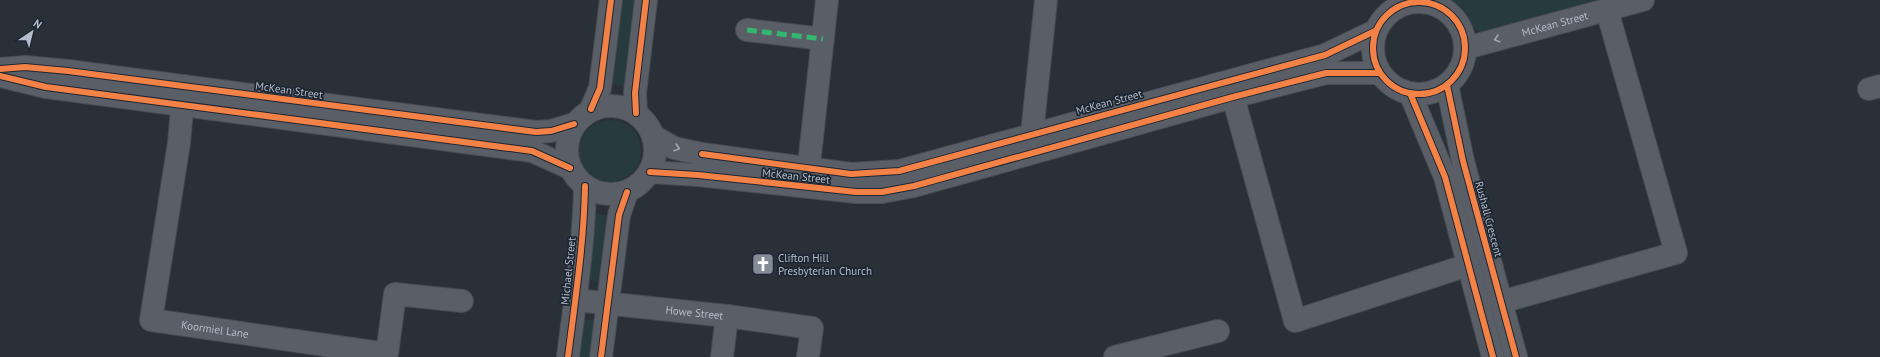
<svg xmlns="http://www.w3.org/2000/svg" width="1880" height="357" font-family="'PT Sans',sans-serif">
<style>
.green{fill:#273a3e}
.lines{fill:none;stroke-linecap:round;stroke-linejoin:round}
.minor-casing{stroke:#484c53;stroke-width:24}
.minor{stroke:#5a5e66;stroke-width:22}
.quiet{stroke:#33b770;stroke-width:5;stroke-dasharray:10 5;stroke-linecap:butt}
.cycleway-casing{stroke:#1d2633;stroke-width:8}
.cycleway{stroke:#f48246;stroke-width:6}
.oneway{stroke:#a2a9b5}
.labels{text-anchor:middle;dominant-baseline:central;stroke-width:3.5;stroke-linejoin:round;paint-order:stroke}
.street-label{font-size:11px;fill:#b4bcc9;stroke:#1d2633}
.poi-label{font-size:11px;fill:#b4bcc9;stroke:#1d2633;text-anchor:start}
</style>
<rect width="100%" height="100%" fill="#2a3038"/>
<!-- green -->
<g class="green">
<polygon points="620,0 642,0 631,87 610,84"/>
<polygon points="1452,0 1593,0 1596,9 1490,38 1474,28 1463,9"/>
<circle cx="610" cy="151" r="31"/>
<polygon points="593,214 612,216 605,282 586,280"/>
<polygon points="580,318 599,321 595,357 574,357"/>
</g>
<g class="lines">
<!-- minor casing -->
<g class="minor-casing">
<g id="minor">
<circle cx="1419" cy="48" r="46"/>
<polyline points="747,30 823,39"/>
<path id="s1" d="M1466,48L1643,0"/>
<polyline points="0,69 25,67 68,71 536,132 551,131 574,124"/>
<polyline points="0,76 46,87 532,151 570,168"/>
<polyline points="1229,82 1295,321 1468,265"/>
<polyline points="1447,85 1463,161 1516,357"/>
<path id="s2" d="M184,86L179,143L151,320L387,354L395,294L462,301"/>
<polyline points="1869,89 1880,86"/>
<polyline points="1410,93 1445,177 1493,357"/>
<circle cx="611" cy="150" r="44"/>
<polyline points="591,109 600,88 611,0"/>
<polyline points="636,113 635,93 646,0"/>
<polyline points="653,136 674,148 702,154 851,174 899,171 1325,55 1375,31"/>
<polyline points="1033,147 1032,134 1046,0"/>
<polyline points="650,172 698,175 856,192 882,192 914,186 1233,97 1326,73 1379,73"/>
<polyline points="807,183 827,0"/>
<path id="s3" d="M575,300L727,316L812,328L808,357"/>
<polyline points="1501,302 1676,253 1607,10"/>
<path d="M568,357C575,300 584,244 585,186"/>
<polyline points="601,357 619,215 627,192"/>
<polyline points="722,357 727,316"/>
<polyline points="1115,357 1218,331"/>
</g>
</g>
<!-- minor -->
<use href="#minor" class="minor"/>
<!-- quiet -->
<polyline class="quiet" points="747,30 823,39"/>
<!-- cycleway casing -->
<g class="cycleway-casing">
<g id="cycleway">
<circle cx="1419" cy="48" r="46"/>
<polyline points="0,69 25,67 68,71 536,132 551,131 574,124"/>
<polyline points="0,76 46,87 532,151 570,168"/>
<polyline points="1447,85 1463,161 1516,357"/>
<polyline points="1410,93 1445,177 1493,357"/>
<polyline points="591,109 600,88 611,0"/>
<polyline points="636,113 635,93 646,0"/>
<polyline points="702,154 851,174 899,171 1325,55 1375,31"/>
<polyline points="650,172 698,175 856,192 882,192 914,186 1233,97 1326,73 1379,73"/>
<path d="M568,357C575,300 584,244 585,186"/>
<polyline points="601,357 619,215 627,192"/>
</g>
</g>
<!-- cycleway -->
<use href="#cycleway" class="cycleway"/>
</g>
<!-- one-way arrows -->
<defs><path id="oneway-chevron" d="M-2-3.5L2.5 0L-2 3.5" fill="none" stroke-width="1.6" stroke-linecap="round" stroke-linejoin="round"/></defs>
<g class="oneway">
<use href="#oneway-chevron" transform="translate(1497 39) rotate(165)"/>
<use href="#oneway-chevron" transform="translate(677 148) rotate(18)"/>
</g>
<!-- icons -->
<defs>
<g id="church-square" transform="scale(1.15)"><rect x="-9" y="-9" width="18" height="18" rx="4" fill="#848b96" stroke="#1d2633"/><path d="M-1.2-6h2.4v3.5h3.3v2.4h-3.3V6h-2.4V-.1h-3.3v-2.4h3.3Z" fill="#fff"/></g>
</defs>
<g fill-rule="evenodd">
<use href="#church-square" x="763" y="264"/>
</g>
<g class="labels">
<!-- street labels -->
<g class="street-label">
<text stroke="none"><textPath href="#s1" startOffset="92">McKean Street</textPath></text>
<text transform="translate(289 90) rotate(8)">McKean Street</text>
<text transform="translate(1109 102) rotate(-15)">McKean Street</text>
<text transform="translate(796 176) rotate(6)">McKean Street</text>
<text transform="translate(1489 219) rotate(75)">Rushall Crescent</text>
<text transform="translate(568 271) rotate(-84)">Michael Street</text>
<text stroke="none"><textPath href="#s3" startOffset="120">Howe Street</textPath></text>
<text stroke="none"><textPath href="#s2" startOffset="301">Koormiel Lane</textPath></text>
</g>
<!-- poi labels -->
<g class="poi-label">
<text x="778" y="258">Clifton Hill<tspan x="778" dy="13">Presbyterian Church</tspan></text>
</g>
</g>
<!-- north arrow -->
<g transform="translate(32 32) rotate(35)" stroke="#1d2633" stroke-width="3" paint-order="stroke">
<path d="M0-3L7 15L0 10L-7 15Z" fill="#b4bcc9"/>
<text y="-6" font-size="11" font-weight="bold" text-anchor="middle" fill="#b4bcc9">N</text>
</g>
</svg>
